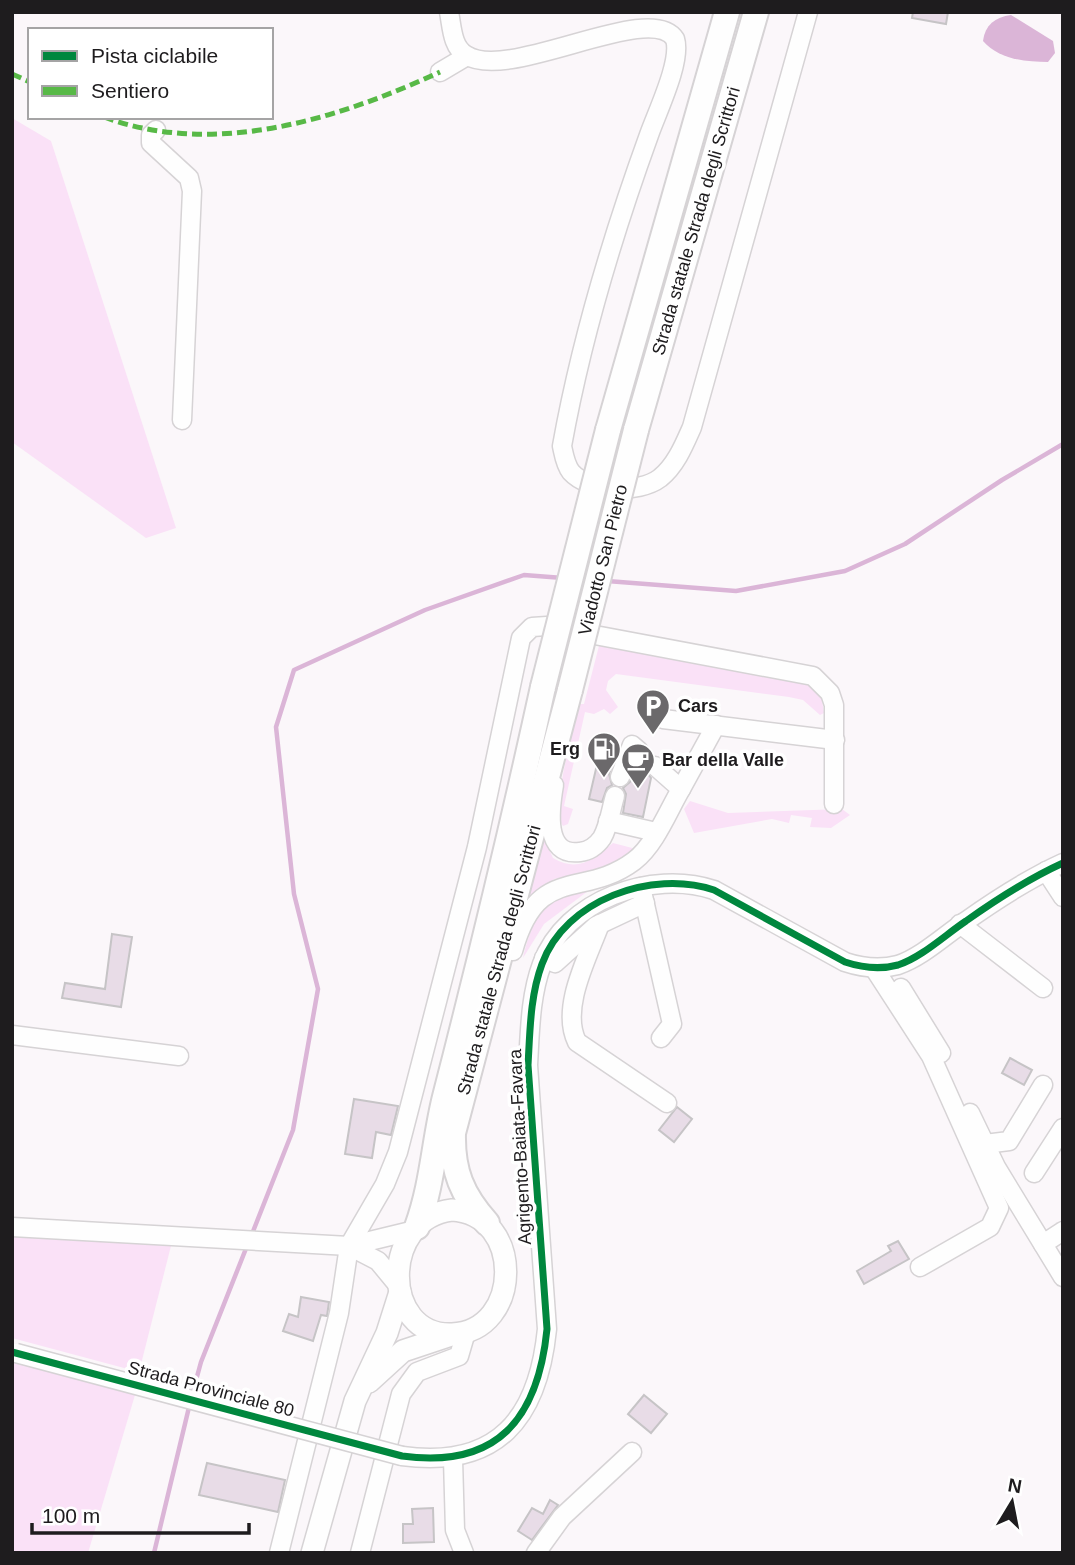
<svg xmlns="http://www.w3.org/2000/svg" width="1075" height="1565" font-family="Arial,sans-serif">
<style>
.green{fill:#fae1f7}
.water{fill:#dbb5d7}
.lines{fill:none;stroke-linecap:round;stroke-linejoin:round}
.stream{stroke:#dbb5d7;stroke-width:4.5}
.building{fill:#e8dce7;stroke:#c6c4c6;stroke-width:2}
.minor-casing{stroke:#d6d3d5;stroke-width:21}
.major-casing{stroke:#d6d3d5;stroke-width:24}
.highway-casing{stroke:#d6d3d5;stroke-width:28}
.minor{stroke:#fefefe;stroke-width:18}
.major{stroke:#fefefe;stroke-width:21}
.highway{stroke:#fefefe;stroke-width:24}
.minor-bridge-casing{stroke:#d6d3d5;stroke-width:21;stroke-linecap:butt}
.highway-bridge-casing{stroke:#d6d3d5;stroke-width:28;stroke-linecap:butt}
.minor-bridge{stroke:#fefefe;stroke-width:18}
.highway-bridge{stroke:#fefefe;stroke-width:24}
.quiet{stroke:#58b947;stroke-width:5;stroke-dasharray:10 5;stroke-linecap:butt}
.cycleway-casing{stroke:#fff;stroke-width:11}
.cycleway{stroke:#00873e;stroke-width:7}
.labels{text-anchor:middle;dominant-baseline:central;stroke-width:7;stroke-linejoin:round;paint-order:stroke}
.street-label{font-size:18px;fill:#1e1c1e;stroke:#fff}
.poi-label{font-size:18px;font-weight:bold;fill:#1e1c1e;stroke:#fff;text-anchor:start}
</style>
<rect width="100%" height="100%" fill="#fbf7fa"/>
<!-- green -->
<g class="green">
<polygon points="12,118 51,141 176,528 146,538 12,442"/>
<path d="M600,642L803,678L821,694L824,713L820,715L803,700L789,697L616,674L608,681L606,690L618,707L610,714L604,709L594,714L585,712L564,806L573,809L568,824L563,826C549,810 575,726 580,704H584Z"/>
<polygon points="690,801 728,813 842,809 850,815 831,828 810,827 812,818 791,815 789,823 772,819 694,833 684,809"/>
<path d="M543,836L553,858C579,873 593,859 613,843L636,849L608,867L554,879L530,897L524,895Z"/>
<path d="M596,885L544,924L523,958C535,908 548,899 596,885Z"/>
<polygon points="12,1233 172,1242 139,1372 12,1338"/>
<polygon points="12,1362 135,1395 88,1553 12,1553"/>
</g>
<!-- water -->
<path class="water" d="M1011,15L1053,41L1055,53L1048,62C1024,62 999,59 983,41C985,25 995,17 1011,15Z"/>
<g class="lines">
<!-- stream -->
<g class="stream">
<polyline points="607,581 736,591 845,571 905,544 1002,480 1063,444"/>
<polyline points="252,1234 293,1130 318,989 294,894 276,727 294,670 425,610 524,575 563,578"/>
<polyline points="192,1395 201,1362 247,1246"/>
<polyline points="154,1553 190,1403"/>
</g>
</g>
<!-- building -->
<g class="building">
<polygon points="913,12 948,12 946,24 912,18"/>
<polygon points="602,743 619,747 609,774 612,785 607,788 602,802 589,799"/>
<polygon points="646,760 644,769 651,778 643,817 623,813 626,794 623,788 630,782 638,762"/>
<polygon points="112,934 132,937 121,1007 62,998 65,983 105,989"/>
<polygon points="1010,1058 1032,1070 1024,1085 1002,1073"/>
<polygon points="354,1099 398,1106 391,1135 376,1132 372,1158 345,1154"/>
<polygon points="677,1107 692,1119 674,1142 659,1130"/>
<polygon points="898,1241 909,1259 864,1284 857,1271 891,1251 888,1246"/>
<polygon points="301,1297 329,1302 327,1316 321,1315 313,1341 283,1331 289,1314 298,1317"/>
<polygon points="644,1395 667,1414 651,1433 628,1414"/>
<polygon points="207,1463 285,1480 278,1512 199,1495"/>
<polygon points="550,1500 558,1505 532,1540 518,1531 532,1508 543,1514"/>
<polygon points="433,1508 434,1542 403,1543 403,1524 413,1524 412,1509"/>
</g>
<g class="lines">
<!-- minor casing -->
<g class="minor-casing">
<g id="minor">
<path d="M449,12C452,27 452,47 466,55C509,83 650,0 675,39C682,61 657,112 649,135C612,237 581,340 562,446C564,455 565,464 571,472C589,492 639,494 660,478C676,465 684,445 692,427L808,12"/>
<polyline points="440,72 467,56"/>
<polyline points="156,130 151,135 151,143 189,178 192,191 182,420"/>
<polyline points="663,719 835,740"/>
<polyline points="620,777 632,745 639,751"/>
<path d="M554,785C550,808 543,857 580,852C590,851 597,845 602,838C609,826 611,809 615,796"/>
<polyline points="681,789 716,725"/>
<polyline points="608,821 656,832"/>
<polyline points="1046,871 1063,897"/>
<polyline points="641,887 672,1024 661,1038"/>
<path d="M600,924C588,957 560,1008 577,1042L667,1103"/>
<polyline points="960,924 1043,988"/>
<path d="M513,951C538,862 582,900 634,861C655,845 668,811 681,789L655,766"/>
<polyline points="544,958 555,963 596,926 645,903"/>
<polyline points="874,968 931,1056 999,1208 990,1227 920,1267"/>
<polyline points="901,988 941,1053"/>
<polyline points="12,1035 179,1056"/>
<polyline points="970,1113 996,1167 1063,1277"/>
<polyline points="985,1144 1009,1141 1043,1085"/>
<polyline points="1034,1173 1063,1128"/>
<polyline points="12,1227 349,1246 378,1261 397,1284"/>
<polyline points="1043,1244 1063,1231"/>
<polyline points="349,1246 415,1230"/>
<path d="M402,1456C497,1469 538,1419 547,1329L528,1065C530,1032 530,996 542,964C565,900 652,869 714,890L845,962C863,968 879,970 898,965C922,957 945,935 966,921C997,899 1028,879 1063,863"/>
<polyline points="453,1459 455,1530 464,1553"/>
<polyline points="279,1553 339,1313 349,1246 385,1184 398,1152 477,847 521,638 532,627 547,626 813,676 830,693 834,705 834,804"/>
<polyline points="360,1553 401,1394 417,1372 459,1356 466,1332"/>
<polyline points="536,1553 562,1517 632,1452"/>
</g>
</g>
<!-- major casing -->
<g class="major-casing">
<g id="major">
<path d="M452,1210C524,1214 523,1331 452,1334C381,1337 380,1218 452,1210Z"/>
<polyline points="369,1382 403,1351 451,1335"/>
<polyline points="312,1553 355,1401 387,1333 400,1292"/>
</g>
</g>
<!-- highway casing -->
<g class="highway-casing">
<g id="highway">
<polyline points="608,430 727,12"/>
<polyline points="636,430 756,12"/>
<path d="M487,1223C462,1195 452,1171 453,1133L570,690"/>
<path d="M417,1227C433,1183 434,1141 445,1097C480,961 513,824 543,687"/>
</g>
</g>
<!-- minor -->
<use href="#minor" class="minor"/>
<!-- major -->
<use href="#major" class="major"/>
<!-- highway -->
<use href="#highway" class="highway"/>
<!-- minor-bridge casing -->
<g class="minor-bridge-casing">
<polyline id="minor-bridge" points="16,1353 402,1456"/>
</g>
<!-- highway-bridge casing -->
<g class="highway-bridge-casing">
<g id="highway-bridge">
<polyline points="543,687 608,430"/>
<polyline points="570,690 636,430"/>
</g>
</g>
<!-- minor-bridge -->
<use href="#minor-bridge" class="minor-bridge"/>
<!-- highway-bridge -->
<use href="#highway-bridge" class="highway-bridge"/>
<!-- quiet -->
<g class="quiet">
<polyline points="12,74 30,82"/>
<path d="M104,117C215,158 338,119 440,72"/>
</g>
<!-- cycleway casing -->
<g class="cycleway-casing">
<path id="cycleway" d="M12,1352L402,1456C497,1469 538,1419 547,1329L528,1065C530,1032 530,996 542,964C565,900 652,869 714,890L845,962C863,968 879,970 898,965C922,957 945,935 966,921C997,899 1028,879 1063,863"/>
</g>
<!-- cycleway -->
<use href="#cycleway" class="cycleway"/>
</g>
<!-- icons -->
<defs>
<g id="parking-pin" transform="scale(1.75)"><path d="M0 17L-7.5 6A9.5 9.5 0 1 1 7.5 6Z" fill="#6b696b" stroke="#fff"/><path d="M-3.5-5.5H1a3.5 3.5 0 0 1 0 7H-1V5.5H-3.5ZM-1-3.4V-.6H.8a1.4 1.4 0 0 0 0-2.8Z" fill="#fff"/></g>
<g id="fuel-pin" transform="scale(1.75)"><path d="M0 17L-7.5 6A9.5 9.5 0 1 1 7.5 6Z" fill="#6b696b" stroke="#fff"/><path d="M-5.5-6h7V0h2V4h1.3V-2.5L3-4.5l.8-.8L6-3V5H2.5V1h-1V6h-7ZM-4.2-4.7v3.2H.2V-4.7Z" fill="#fff"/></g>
<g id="cafe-pin" transform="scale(1.75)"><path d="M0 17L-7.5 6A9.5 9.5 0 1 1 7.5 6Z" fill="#6b696b" stroke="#fff"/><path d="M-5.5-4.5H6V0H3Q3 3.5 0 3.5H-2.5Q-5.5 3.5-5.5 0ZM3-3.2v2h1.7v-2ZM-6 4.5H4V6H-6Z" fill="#fff"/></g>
</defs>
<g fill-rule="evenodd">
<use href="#parking-pin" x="653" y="706"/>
<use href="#fuel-pin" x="604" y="749"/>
<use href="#cafe-pin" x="638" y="760"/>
</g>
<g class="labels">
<!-- street labels -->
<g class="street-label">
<text transform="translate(696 221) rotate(-74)">Strada statale Strada degli Scrittori</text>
<text transform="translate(603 560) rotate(-76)">Viadotto San Pietro</text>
<text transform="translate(499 960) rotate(-75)">Strada statale Strada degli Scrittori</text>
<text transform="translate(520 1147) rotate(-93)">Agrigento-Baiata-Favara</text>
<text transform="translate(211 1389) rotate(15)">Strada Provinciale 80</text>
</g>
<!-- poi labels -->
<g class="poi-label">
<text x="678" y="706">Cars</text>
<text x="580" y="749" text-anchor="end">Erg</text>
<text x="662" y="760">Bar della Valle</text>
</g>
</g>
<!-- border -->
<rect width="1075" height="1565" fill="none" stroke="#1e1c1e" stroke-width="28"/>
<!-- legend -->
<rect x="28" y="28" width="245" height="91" fill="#ffffff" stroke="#a5a4a5" stroke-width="2"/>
<rect x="42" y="51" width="35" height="10" fill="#00873e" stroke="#a5a4a5" stroke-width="2"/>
<text x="91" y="63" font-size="21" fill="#1e1c1e">Pista ciclabile</text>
<rect x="42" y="86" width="35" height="10" fill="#58b947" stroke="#a5a4a5" stroke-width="2"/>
<text x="91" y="98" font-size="21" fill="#1e1c1e">Sentiero</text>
<!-- north arrow -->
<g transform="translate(1012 1502) rotate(10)" stroke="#ffffff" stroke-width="5" paint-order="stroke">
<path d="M0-5L12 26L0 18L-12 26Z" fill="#1e1c1e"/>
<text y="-10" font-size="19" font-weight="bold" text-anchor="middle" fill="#1e1c1e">N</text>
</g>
<!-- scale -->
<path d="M32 1523v10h217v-10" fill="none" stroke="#1e1c1e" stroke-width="3.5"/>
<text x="42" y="1523" font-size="21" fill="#1e1c1e" stroke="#ffffff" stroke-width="5" paint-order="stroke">100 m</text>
</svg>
